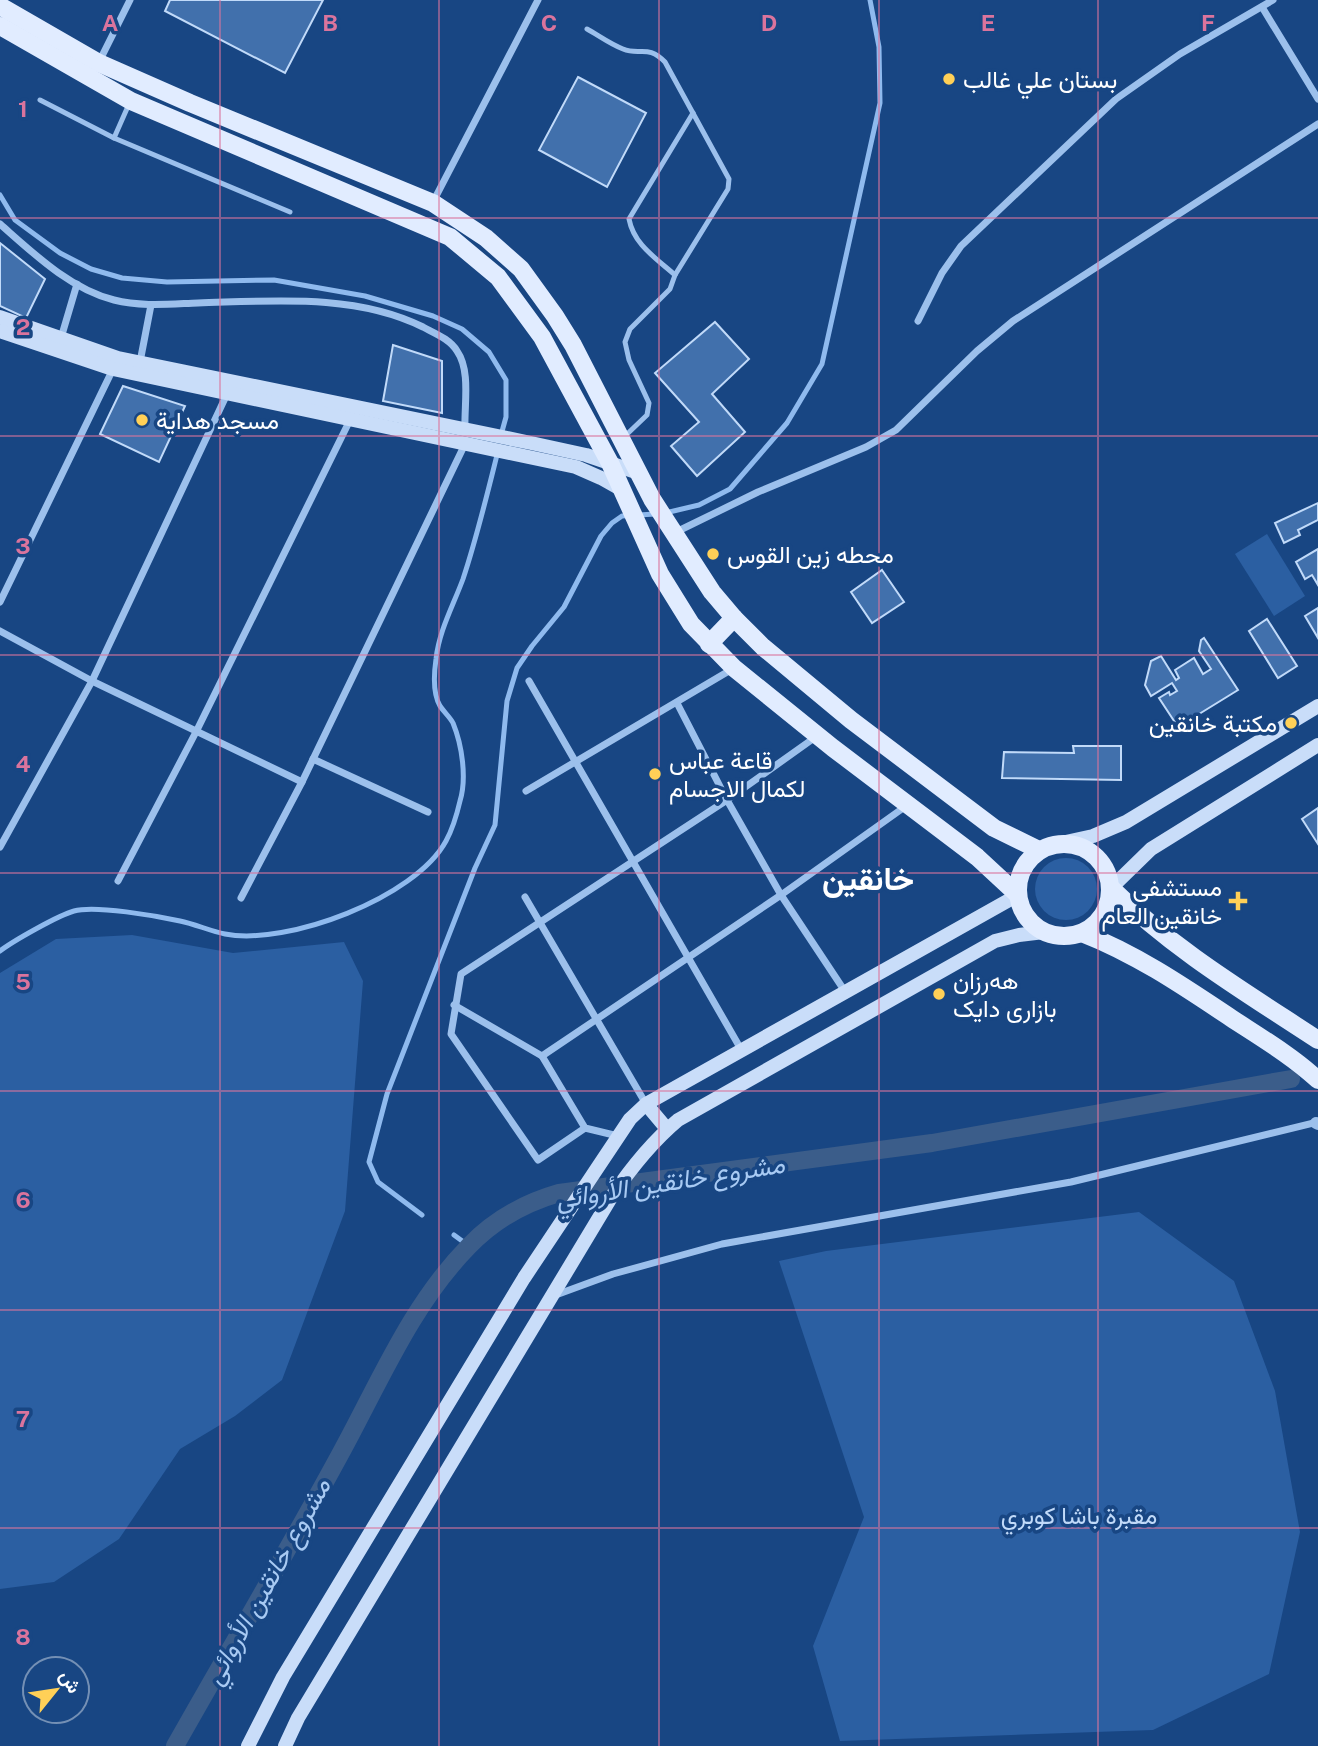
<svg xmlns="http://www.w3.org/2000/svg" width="1318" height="1746" font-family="'Public Sans',Vazirmatn,sans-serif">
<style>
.green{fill:#2b5fa2}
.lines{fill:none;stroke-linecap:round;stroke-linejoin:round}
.stream{stroke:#8fbaee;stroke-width:5}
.canal{stroke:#3b5d8a;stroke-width:18}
.building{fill:#4170ac;stroke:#c1daf9;stroke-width:2}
.service{stroke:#9cc0ec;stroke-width:5}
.minor{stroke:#9cc0ec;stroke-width:7}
.tertiary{stroke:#9cc0ec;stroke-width:12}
.secondary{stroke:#c9ddf9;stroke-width:14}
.primary{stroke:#e1ecff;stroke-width:18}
.grid{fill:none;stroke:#da749d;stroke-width:2;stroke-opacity:0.55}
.poi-dot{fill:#ffd057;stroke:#184683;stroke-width:2.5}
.labels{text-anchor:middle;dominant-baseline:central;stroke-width:7;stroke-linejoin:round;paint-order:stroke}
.poi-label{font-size:24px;fill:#fff;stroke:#184683;text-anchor:start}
.park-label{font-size:24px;fill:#c1daf9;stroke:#184683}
.water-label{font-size:26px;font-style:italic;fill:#a8caf3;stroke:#184683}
.district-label{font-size:32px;font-weight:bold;fill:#fff;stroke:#184683}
.grid-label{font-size:23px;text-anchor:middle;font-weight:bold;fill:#da749d;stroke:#184683;stroke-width:7;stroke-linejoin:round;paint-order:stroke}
</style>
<rect width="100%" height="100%" fill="#184683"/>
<!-- green -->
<g class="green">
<polygon points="1267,534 1305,596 1274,616 1235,554"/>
<circle cx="1066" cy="889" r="31"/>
<polygon points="132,935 233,953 344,942 363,981 345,1211 282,1380 235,1416 180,1449 119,1539 54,1582 0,1589 0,973 56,939"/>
<polygon points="1139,1212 1234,1281 1275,1391 1300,1532 1269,1674 1153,1730 840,1741 813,1646 864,1517 779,1261 826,1251"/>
</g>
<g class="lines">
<!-- stream -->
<g class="stream">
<polyline points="0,195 15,220 60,253 91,269 122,278 167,282 274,280 365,296 433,316 462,329 489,352 506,380 506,417 501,435"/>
<polyline points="665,513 699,505 730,489 787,423 822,364 880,103 879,47 870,0"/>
<path d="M0,951C13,941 59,915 74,911C95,905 157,916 180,921C195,924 210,931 225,934C287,946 415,898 446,841C452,830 457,814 460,801C467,778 462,745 453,723C450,717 444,712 440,706C433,694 434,673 436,659C439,631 453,606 463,579C477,537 487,495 498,451"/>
<polyline points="422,1215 378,1182 369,1162 387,1094 475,868 495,825 507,701 517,668 532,646 564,607 601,536 612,523 622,516 655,514"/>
<polyline points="454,1235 469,1246"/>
</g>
<!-- canal -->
<path class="canal" d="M175,1746C231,1647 289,1549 343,1449C381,1379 412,1304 469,1246C494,1220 524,1203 559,1193L932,1143L1291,1079"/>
</g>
<!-- building -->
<g class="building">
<polygon points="170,0 323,0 285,73 165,11"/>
<polygon points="578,77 646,113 607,187 539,150"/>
<polygon points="0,243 45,279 26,318 0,306"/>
<polygon points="715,322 749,359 712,394 745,432 697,476 671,446 699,422 655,373"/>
<polygon points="393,345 442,361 442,413 383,401"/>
<polygon points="123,386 185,406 159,462 100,434"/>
<polygon points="1318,503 1318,520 1298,530 1300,535 1284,543 1275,523"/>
<polygon points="1318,549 1318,585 1312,575 1305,579 1296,562"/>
<polygon points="882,570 904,602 872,623 851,592"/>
<polygon points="1318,608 1318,638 1305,616"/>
<polygon points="1267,619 1297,666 1278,678 1249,631"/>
<polygon points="1204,638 1238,690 1178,727 1159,698 1169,692 1170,695 1177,691 1172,683 1151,696 1145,685 1151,661 1161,656 1176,680 1179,678 1175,670 1194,658 1203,674 1211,669 1199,651 1201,640"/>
<polygon points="1073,746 1121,746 1121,780 1002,778 1004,752 1074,753"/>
<polygon points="1318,808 1318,844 1302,819"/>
</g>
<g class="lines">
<!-- service -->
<g class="service">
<path d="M587,29C598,35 610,44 623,49C640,56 648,44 665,62L729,179L728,189L675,275L670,289L630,329L625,342L629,360L649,403L647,415L624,437"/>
<polyline points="40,100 114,138 290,212"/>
<polyline points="114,138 129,104"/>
<path d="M675,275C656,258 634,245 629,219L693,113"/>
</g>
<!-- minor -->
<g class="minor">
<polyline points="1262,7 1318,99"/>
<polyline points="99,62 130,0"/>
<polyline points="433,202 538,0"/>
<path d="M0,224C33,253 70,289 114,300C141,307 170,304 198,303C271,301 355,293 423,327C434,333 450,339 457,351C471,371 464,405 465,429"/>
<polyline points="918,321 942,273 961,246 1116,99 1180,54 1273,0"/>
<polyline points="61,338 77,284"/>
<polyline points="140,362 151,305"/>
<polyline points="674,533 758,492 866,447 896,430 977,351 1013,321 1318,124"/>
<polyline points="0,602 113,369"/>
<polyline points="0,631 92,681 302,782"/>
<polyline points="529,681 742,1051"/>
<polyline points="677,703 727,800 781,895 846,993"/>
<polyline points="313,759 428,812"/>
<polyline points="526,791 734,668"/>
<polyline points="0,847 92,681 227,394"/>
<polyline points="118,881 197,730 350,420"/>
<polyline points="525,897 646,1104"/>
<polyline points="241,898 302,782 465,444"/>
<polyline points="454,1005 542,1056 585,1128 618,1136"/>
<polyline points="542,1056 781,895 906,806"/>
<polyline points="585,1128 538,1160 451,1034 461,974 727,800 817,736"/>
<polyline points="553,1296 613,1274 722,1244 1071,1182 1318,1122"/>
</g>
<!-- tertiary -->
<polyline class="tertiary" points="1316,1123 1318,1124"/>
<!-- secondary -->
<g class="secondary">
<polyline points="0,317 118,358 531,443 586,455 639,473"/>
<polyline points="0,331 113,369 576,467 601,478 624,491"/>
<polyline points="1061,843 1093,836 1126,822 1318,706"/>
<polyline points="1111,888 1151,849 1318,745"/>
<polyline points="646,1104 667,1129"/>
<polyline points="248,1746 283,1677 524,1278 630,1119 646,1104 1018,895"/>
<path d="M285,1746L298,1718L612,1196C631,1168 653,1141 678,1120L995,941L1019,935L1044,932"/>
</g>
<!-- primary -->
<g class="primary">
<polyline points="0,6 99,63 190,103 433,203 486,238 521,269 555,316 573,345 652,499 712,592 734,618 763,647 851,720 994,828 1039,850"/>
<polyline points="0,26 131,101 450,237 498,277 542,337 610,463 660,574 691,624 734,668 833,748 977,857 1018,895"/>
<polyline points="709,644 734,618"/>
<circle cx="1064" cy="890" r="46"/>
<path d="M1111,888C1174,950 1245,992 1318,1040"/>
<path d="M1082,933C1136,954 1183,986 1231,1018C1260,1037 1292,1056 1318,1080"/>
</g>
</g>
<!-- grid -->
<path class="grid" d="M220,0V1746M439,0V1746M659,0V1746M879,0V1746M1098,0V1746M0,218H1318M0,436H1318M0,655H1318M0,873H1318M0,1091H1318M0,1310H1318M0,1528H1318"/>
<!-- markers -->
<g class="poi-dot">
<circle cx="949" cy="79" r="7"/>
<circle cx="142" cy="420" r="7"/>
<circle cx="713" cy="554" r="7"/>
<circle cx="1291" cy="723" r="7"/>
<circle cx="655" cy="774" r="7"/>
<path d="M1234.5 890.5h7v7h7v7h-7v7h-7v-7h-7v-7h7z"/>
<circle cx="939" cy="994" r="7"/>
</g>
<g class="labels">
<!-- poi labels -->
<g class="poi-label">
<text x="963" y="79">بستان علي غالب</text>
<text x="156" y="420">مسجد هداية</text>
<text x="727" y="554">محطه زين القوس</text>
<text x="1277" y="723" text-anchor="end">مكتبة خانقين</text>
<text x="669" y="760">قاعة عباس<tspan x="669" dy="28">لكمال الاجسام</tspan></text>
<text x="1222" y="887" text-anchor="end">مستشفى<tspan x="1222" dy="28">خانقين العام</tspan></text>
<text x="953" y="980">هەرزان<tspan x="953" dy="28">بازاری دایک</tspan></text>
</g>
<!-- park labels -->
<g class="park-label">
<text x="1079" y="1515">مقبرة باشا كوبري</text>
</g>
<!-- water labels -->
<g class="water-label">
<text transform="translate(670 1181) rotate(-9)">مشروع خانقين الأروائي</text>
<text transform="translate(267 1581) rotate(-61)">مشروع خانقين الأروائي</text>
</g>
<!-- district labels -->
<g class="district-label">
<text x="868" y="878">خانقين</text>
</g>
</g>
<g class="grid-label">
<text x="110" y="31">A</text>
<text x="330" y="31">B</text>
<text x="549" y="31">C</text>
<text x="769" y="31">D</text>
<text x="988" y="31">E</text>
<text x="1208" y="31">F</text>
<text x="23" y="117">1</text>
<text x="23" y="335">2</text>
<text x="23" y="554">3</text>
<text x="23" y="772">4</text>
<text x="23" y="990">5</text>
<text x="23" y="1208">6</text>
<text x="23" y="1427">7</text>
<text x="23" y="1645">8</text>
</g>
<!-- north arrow -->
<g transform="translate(56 1690) rotate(60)"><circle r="33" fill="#184683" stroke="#7490b5" stroke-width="2"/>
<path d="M0-5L12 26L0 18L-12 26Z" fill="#ffd057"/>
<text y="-10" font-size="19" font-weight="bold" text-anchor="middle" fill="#ffffff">ش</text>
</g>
</svg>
